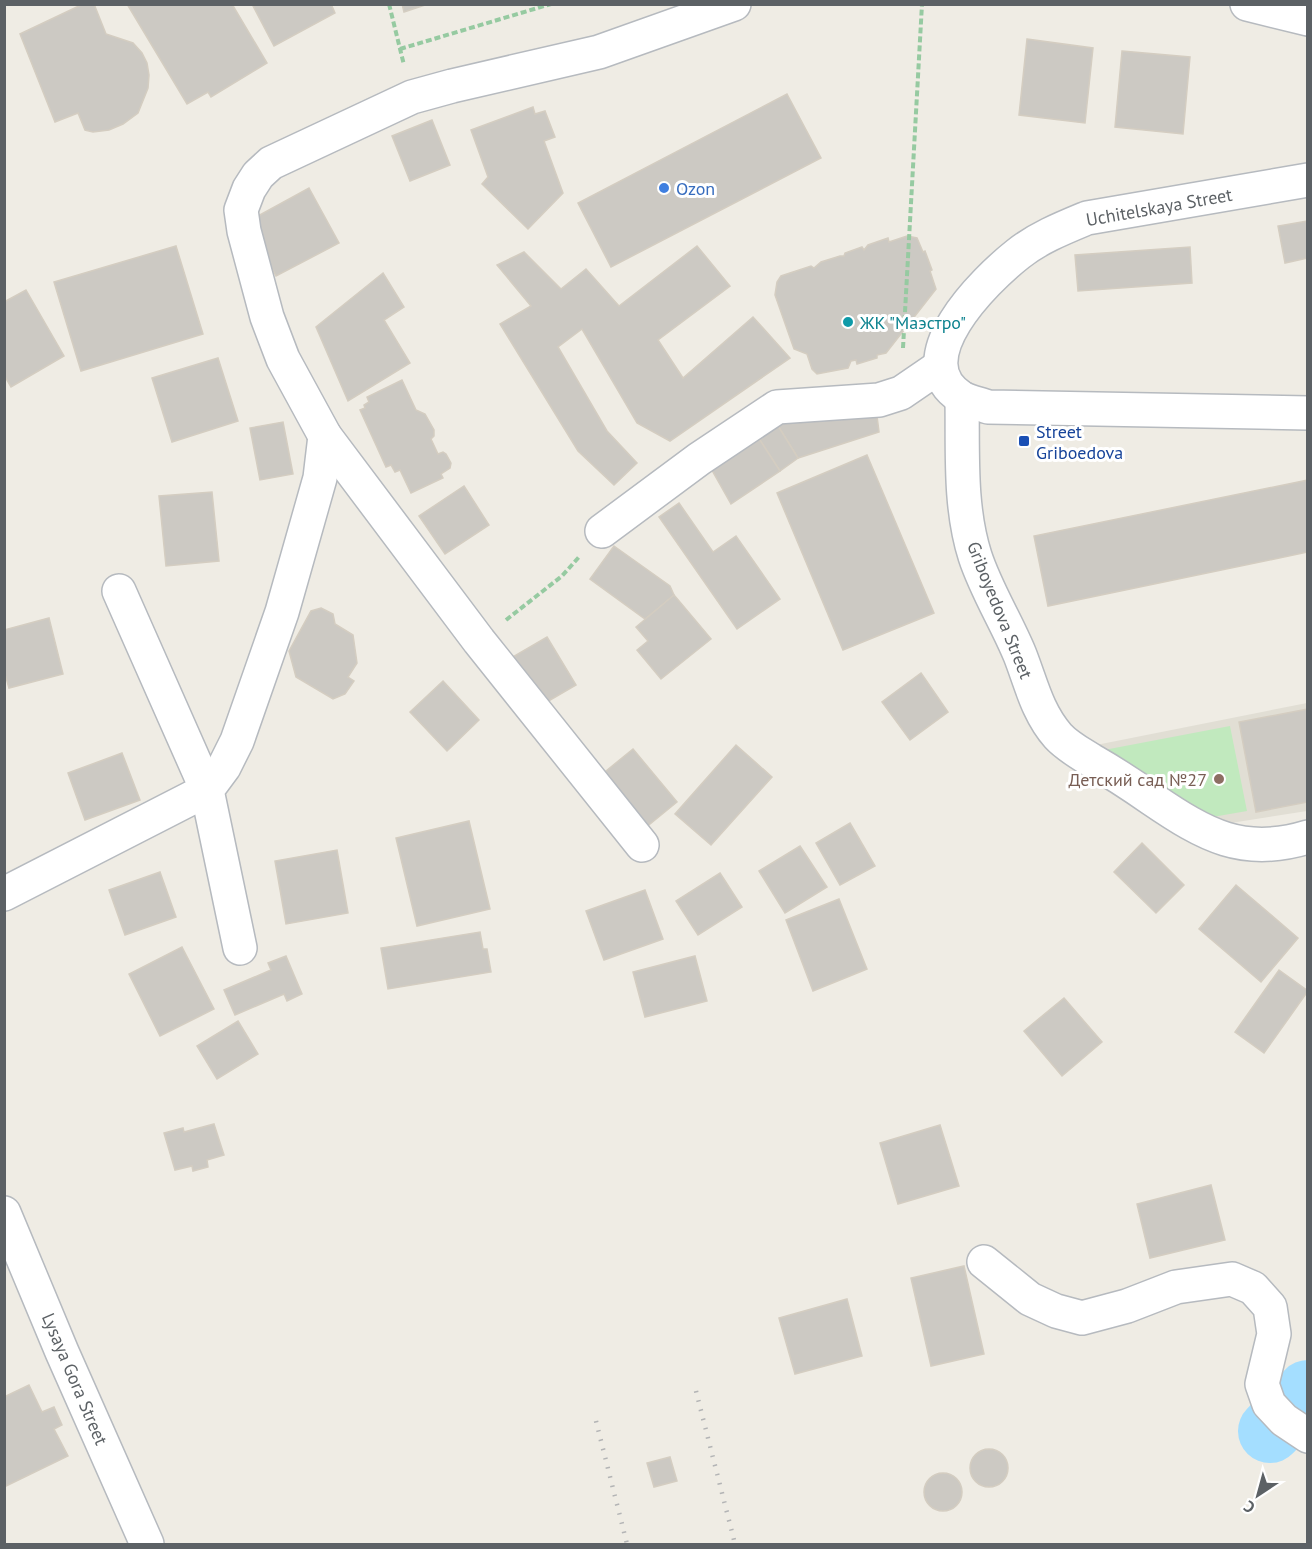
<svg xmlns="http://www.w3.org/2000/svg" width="1312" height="1549" font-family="'PT Sans',sans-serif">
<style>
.education{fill:#e1ded4}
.green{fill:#c1e9be}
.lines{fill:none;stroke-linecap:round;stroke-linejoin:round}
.river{stroke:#a4deff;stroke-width:64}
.building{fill:#ccc9c3;stroke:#d4cdc1;stroke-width:1.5}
.minor-casing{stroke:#b6babf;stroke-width:36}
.path{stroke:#96caa1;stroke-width:4;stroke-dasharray:6 3;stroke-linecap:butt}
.minor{stroke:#fff;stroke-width:33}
.rail{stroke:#b3b4b5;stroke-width:4.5;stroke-dasharray:1.5 8;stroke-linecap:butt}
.shop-dot{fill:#3f7fe0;stroke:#fff;stroke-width:2}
.culture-dot{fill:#0f9aa8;stroke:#fff;stroke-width:2}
.transit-dot{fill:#1a4fb4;stroke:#fff;stroke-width:2}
.education-dot{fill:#8d6e63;stroke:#fff;stroke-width:2}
.labels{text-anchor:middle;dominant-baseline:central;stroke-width:6;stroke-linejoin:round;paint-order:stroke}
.shop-label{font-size:18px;fill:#366cbe;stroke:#fff;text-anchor:start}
.street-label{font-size:18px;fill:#5c6165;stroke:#fff}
.culture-label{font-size:18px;fill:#0d838f;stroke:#fff;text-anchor:start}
.transit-label{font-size:18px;fill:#164399;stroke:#fff;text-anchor:start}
.education-label{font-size:18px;fill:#785e54;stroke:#fff;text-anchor:end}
</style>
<rect width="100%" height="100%" fill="#efece4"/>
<!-- education -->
<polygon class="education" points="1307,703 1307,811 1199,828 1086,747"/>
<!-- green -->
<polygon class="green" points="1230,726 1247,811 1201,819 1104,750"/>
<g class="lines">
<!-- river -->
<polyline class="river" points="1270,1431 1308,1392"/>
</g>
<!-- building -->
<g class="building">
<polygon points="83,4 94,4 106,34 133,43 142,53 147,63 149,75 148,88 138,113 123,124 109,130 93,132 85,130 78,113 55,122 20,34"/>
<polygon points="127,4 232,4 267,63 211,97 208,92 187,104"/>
<polygon points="252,4 331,4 335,13 274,46"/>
<polygon points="402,4 428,4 404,12"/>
<polygon points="1027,39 1093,48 1085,123 1019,115"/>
<polygon points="1122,51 1190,57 1183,134 1115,127"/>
<polygon points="787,94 821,158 611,267 578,203"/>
<polygon points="533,107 535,114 545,111 555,137 544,141 563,193 528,229 482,184 488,177 471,130"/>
<polygon points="432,120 450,165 410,181 392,136"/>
<polygon points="309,188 339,243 276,276 247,222"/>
<polygon points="1308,221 1308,258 1285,263 1278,226"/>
<polygon points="907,236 917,238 923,252 925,251 932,270 930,271 936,289 886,353 877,355 877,358 857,364 856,360 851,361 848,368 817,374 812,369 807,354 794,349 775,295 777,282 781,276 811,266 814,268 821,262 840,256 844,256 845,253 862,247 864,250 868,245 888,238 889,242"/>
<polygon points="176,246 203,334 81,371 54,282"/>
<polygon points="697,246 730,286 658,340 683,378 753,317 790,358 670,441 637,423 582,329 558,347 607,431 637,463 614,485 578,451 500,324 531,306 497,265 524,252 561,289 586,269 619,306"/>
<polygon points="1190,247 1192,283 1078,291 1075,255"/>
<polygon points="383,273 404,307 384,320 410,363 348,401 316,327"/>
<polygon points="26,290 64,356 11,387 4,375 4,302"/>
<polygon points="218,358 238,421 172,442 152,378"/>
<polygon points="402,380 416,410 425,414 434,430 434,436 431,439 438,454 443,452 446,454 451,463 450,468 441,474 443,478 411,493 400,470 395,472 391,465 386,467 360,410 365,408 364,405 369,402 367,397"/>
<polygon points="877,416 879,432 798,458 775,421"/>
<polygon points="775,421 798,458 780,471 756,434"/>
<polygon points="283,422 293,474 260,480 250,428"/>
<polygon points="756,434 780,471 731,504 709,465"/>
<polygon points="867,455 934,613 843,650 777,493"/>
<polygon points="1308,480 1308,552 1048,606 1034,536"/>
<polygon points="464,486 489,525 445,554 419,516"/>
<polygon points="212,492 219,561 166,566 159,496"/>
<polygon points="679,503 713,552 736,536 780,599 737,629 659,517"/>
<polygon points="614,546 670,586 674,595 645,619 590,579"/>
<polygon points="674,595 711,639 661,679 637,650 648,641 636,627"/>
<polygon points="321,608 333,614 335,624 353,635 357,663 348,677 354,681 345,694 333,699 296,677 289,651 311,611"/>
<polygon points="49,618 63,674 9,688 4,671 4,630"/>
<polygon points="547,637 576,685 540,706 511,658"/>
<polygon points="921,673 948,712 910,740 882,702"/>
<polygon points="443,681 479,720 447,751 410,712"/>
<polygon points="1308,709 1308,802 1256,812 1239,722"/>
<polygon points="736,745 772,777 711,845 675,814"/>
<polygon points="633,749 677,802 639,833 595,780"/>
<polygon points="122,753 140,800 85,820 68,773"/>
<polygon points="469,821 490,909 417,926 396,838"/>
<polygon points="850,823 875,866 840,885 816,843"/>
<polygon points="1142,843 1184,885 1156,913 1114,872"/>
<polygon points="800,846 827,887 785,913 759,871"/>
<polygon points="337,850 348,913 286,924 275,861"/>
<polygon points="160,872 176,917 125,935 109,890"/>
<polygon points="720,873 742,907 698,935 676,901"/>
<polygon points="1236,885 1298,938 1261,982 1199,929"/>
<polygon points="645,890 663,939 604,960 586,911"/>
<polygon points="839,899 867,969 813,991 786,920"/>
<polygon points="480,932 483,949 487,949 491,972 388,989 381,948"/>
<polygon points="182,947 214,1009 160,1036 129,974"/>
<polygon points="286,956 302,994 287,1001 284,994 235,1015 224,990 271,970 268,963"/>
<polygon points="695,956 707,1001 645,1017 633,972"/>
<polygon points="1279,970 1308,991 1264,1053 1235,1032"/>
<polygon points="1064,998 1102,1042 1062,1076 1024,1031"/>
<polygon points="238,1021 258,1054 217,1079 197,1046"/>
<polygon points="214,1124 224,1155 207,1160 208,1167 193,1171 192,1166 175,1170 164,1133 183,1128 184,1132"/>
<polygon points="940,1125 959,1186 898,1204 880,1143"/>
<polygon points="1211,1185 1225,1240 1150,1258 1137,1204"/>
<polygon points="964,1266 984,1354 931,1366 911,1278"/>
<polygon points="847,1299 862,1356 795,1374 779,1318"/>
<polygon points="29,1385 42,1412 54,1407 62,1425 54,1429 68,1456 4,1487 4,1397"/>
<circle cx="989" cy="1468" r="19"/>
<polygon points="670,1457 677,1481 654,1487 647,1463"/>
<circle cx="943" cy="1492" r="19"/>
</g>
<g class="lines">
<!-- minor casing -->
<g class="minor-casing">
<g id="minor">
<polyline points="1247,4 1308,19"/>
<path d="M1308,180L1087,218C1063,228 1038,238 1018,254C985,280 902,361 962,398C969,402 980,404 988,407L1308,413"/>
<path d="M962,398C963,450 959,506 975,556C986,590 1006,621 1020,655C1031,683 1037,712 1058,736C1067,746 1080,753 1091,760C1112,772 1132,785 1152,799C1205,835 1243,857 1308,837"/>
<polyline points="602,531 699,459 777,407 879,400 901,393 939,367"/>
<polyline points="642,845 479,641 325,436 283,359 267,317 244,231 241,210 249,189 258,175 271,163 412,97 452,86 599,52 734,4"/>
<polyline points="4,894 207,790 119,591"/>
<polyline points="240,948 207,790 224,767 237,741 282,612 320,478 325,436"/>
<polyline points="4,1213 62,1352 147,1544"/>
<polyline points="984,1262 1030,1299 1056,1311 1082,1318 1127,1306 1176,1287 1232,1279 1253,1288 1270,1307 1274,1334 1262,1384 1269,1404 1284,1420 1308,1436"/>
</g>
</g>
<!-- path -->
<g class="path">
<polyline points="389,4 404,65"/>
<polyline points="400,49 551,4"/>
<polyline points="903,348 922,4"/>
<polyline points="506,620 562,576 579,557"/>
</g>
<!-- minor -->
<use href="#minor" class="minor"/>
<!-- rail -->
<g class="rail">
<polyline points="696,1391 735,1544"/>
<polyline points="596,1421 627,1544"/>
</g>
</g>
<!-- markers -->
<circle class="shop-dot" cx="664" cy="188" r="6"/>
<circle class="culture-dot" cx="848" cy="322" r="6"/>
<rect class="transit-dot" x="1018" y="435" width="12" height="12" rx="3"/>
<circle class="education-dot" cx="1219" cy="779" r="6"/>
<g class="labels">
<!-- shop labels -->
<g class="shop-label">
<text x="676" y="188">Ozon</text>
</g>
<!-- street labels -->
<g class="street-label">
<text transform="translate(1159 207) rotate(-10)">Uchitelskaya Street</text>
<text transform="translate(1000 610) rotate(68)">Griboyedova Street</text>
<text transform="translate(75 1379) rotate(67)">Lysaya Gora Street</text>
</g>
<!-- culture labels -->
<g class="culture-label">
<text x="860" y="322">ЖК "Маэстро"</text>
</g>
<!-- transit labels -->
<g class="transit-label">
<text x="1036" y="431">Street<tspan x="1036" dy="21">Griboedova</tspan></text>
</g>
<!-- education labels -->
<g class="education-label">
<text x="1207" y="779">Детский сад №27</text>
</g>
</g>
<!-- border -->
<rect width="1312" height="1549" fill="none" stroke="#5c6165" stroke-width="12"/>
<!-- north arrow -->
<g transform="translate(1258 1495) rotate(216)" stroke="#ffffff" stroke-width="4.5" paint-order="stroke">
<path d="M0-4.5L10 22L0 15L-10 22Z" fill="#5c6165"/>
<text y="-9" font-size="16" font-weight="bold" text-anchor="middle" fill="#5c6165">С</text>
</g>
</svg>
